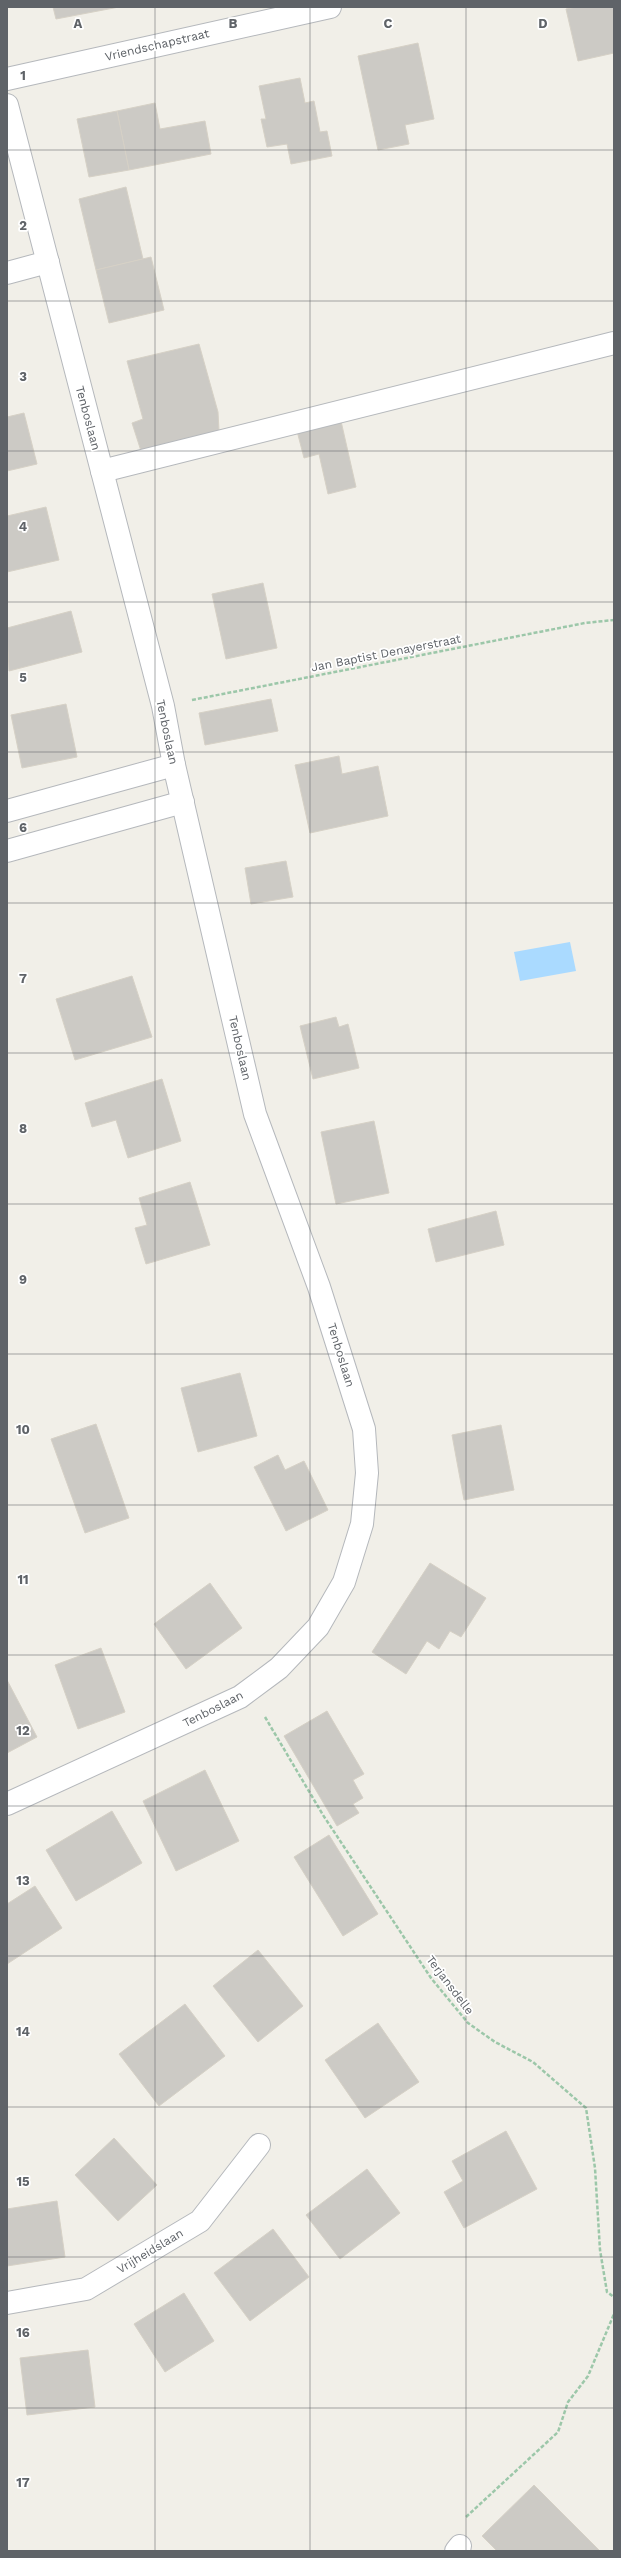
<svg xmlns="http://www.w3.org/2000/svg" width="621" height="2558" font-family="'Work Sans',sans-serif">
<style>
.water{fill:#aadaff}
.building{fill:#cccac5;stroke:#d6d1c6}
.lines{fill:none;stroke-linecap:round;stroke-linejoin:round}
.minor-casing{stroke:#b5b8bc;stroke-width:24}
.path{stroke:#9cc7a9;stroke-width:2.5;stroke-dasharray:4 2;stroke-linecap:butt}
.minor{stroke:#fff;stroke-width:22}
.grid{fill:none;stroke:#5f6368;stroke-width:1;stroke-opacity:0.55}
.labels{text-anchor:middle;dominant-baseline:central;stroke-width:3.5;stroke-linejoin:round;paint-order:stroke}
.street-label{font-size:12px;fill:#5f6368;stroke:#fff}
.grid-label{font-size:13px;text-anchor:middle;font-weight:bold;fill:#5f6368;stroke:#fff;stroke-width:3.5;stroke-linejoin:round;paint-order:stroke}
</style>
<rect width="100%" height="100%" fill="#f1efe8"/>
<!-- water -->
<polygon class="water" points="570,942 576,971 520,981 514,952"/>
<!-- building -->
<g class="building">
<polygon points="53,7 119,7 56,19"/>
<polygon points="577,7 614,7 614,53 578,61 566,9"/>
<polygon points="418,43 434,119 405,125 409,144 378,150 358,56"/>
<polygon points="300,78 305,103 314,101 320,132 327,131 332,156 291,164 287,144 267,147 261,119 266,119 259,86"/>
<polygon points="155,103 160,129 205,121 211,154 129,170 117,111"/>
<polygon points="117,111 129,170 89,177 77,119"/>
<polygon points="126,187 143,259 96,270 79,199"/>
<polygon points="151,257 164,310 109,323 96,270"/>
<polygon points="199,344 218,412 219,431 141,451 132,423 143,419 127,361"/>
<polygon points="24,413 37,464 7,471 7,417"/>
<polygon points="341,421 356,487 328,494 319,454 304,458 297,431"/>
<polygon points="46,507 59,560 7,572 7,516"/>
<polygon points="263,583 277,648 226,659 212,594"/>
<polygon points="71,611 82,652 9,671 7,628"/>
<polygon points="271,699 278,731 205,745 199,713"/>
<polygon points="66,704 77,757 22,768 11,715"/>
<polygon points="339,756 342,774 378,766 388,816 310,833 295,765"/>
<polygon points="286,861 293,897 251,904 245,868"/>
<polygon points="132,976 152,1037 75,1060 56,999"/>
<polygon points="336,1017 339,1027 348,1024 359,1068 313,1079 300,1026"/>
<polygon points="162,1079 181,1141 128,1158 116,1120 92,1127 85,1103"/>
<polygon points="374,1121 389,1193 336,1204 321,1132"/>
<polygon points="190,1182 210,1245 146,1264 135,1228 147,1225 139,1198"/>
<polygon points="496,1211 504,1245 436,1262 428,1229"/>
<polygon points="240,1373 257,1436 198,1452 181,1388"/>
<polygon points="96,1424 129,1518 85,1533 51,1439"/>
<polygon points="501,1425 514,1490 464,1500 452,1435"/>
<polygon points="278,1455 285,1470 304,1461 328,1510 286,1531 254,1467"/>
<polygon points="430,1563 486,1598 461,1637 450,1631 439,1649 427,1641 406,1674 372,1652"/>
<polygon points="210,1583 242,1628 186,1669 154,1624"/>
<polygon points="101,1648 125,1712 78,1729 55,1665"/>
<polygon points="7,1680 37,1737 7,1753"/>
<polygon points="327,1711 364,1774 353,1780 363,1798 353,1804 359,1813 337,1826 284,1736"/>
<polygon points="205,1770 239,1841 176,1871 143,1801"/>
<polygon points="112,1811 142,1863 76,1901 46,1850"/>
<polygon points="329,1835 378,1914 343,1936 294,1857"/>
<polygon points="35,1886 62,1928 7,1964 7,1904"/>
<polygon points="258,1950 303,2006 258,2042 213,1986"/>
<polygon points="185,2004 225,2056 159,2106 119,2054"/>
<polygon points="378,2023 419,2082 365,2118 325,2060"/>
<polygon points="506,2131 537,2189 464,2228 444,2192 463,2181 452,2161"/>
<polygon points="114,2138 157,2185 118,2221 75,2175"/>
<polygon points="367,2169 400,2213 340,2259 306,2215"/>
<polygon points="57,2201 65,2257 7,2266 7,2209"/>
<polygon points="273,2229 309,2277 250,2321 214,2273"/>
<polygon points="184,2293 214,2341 165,2372 134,2324"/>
<polygon points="88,2350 95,2407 27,2415 20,2358"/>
<polygon points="534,2485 600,2551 497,2551 482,2536"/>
</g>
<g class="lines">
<!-- minor casing -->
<g class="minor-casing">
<g id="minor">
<polyline points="7,79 330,7"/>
<polyline points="7,105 163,706 174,765 255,1114 319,1287 364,1429 367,1473 362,1524 344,1582 318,1627 279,1668 240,1697 7,1804"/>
<polyline points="7,273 48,262"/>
<polyline points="102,471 614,343"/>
<polyline points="7,811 174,765"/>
<polyline points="7,851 183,802"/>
<polyline points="7,2303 86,2289 200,2221 259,2145"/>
<polyline points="456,2551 460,2546"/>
</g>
</g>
<!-- path -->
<g class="path">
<polyline points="192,700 585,623 614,620"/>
<polyline points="265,1717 323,1815 431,1978 468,2023 495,2042 533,2062 586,2108 595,2168 600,2250 607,2292 614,2297"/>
<polyline points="466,2517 558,2432 568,2402 588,2376 614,2314"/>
</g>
<!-- minor -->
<use href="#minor" class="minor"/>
</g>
<!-- grid -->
<path class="grid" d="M155,7V2551M310,7V2551M466,7V2551M7,150H614M7,301H614M7,451H614M7,602H614M7,752H614M7,903H614M7,1053H614M7,1204H614M7,1354H614M7,1505H614M7,1655H614M7,1806H614M7,1956H614M7,2107H614M7,2257H614M7,2408H614"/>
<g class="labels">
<!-- street labels -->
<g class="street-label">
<text transform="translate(157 45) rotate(-13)">Vriendschapstraat</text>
<text transform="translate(88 418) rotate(75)">Tenboslaan</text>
<text transform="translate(386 653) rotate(-11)">Jan Baptist Denayerstraat</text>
<text transform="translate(167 732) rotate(78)">Tenboslaan</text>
<text transform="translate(240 1048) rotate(77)">Tenboslaan</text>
<text transform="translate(341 1355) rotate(73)">Tenboslaan</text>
<text transform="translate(213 1709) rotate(-27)">Tenboslaan</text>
<text transform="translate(450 1985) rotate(53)">Terjansdelle</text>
<text transform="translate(150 2251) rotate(-31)">Vrijheidslaan</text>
</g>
</g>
<g class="grid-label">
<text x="78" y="28">A</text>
<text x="233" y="28">B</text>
<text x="388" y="28">C</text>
<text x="543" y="28">D</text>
<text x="23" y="80">1</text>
<text x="23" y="230">2</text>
<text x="23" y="381">3</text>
<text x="23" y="531">4</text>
<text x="23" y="682">5</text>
<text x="23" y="832">6</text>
<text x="23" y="983">7</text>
<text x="23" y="1133">8</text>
<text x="23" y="1284">9</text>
<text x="23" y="1434">10</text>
<text x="23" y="1584">11</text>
<text x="23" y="1735">12</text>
<text x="23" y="1885">13</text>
<text x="23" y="2036">14</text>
<text x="23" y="2186">15</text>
<text x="23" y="2337">16</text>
<text x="23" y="2487">17</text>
</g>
<!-- border -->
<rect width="621" height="2558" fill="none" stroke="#5f6368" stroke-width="16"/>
</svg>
